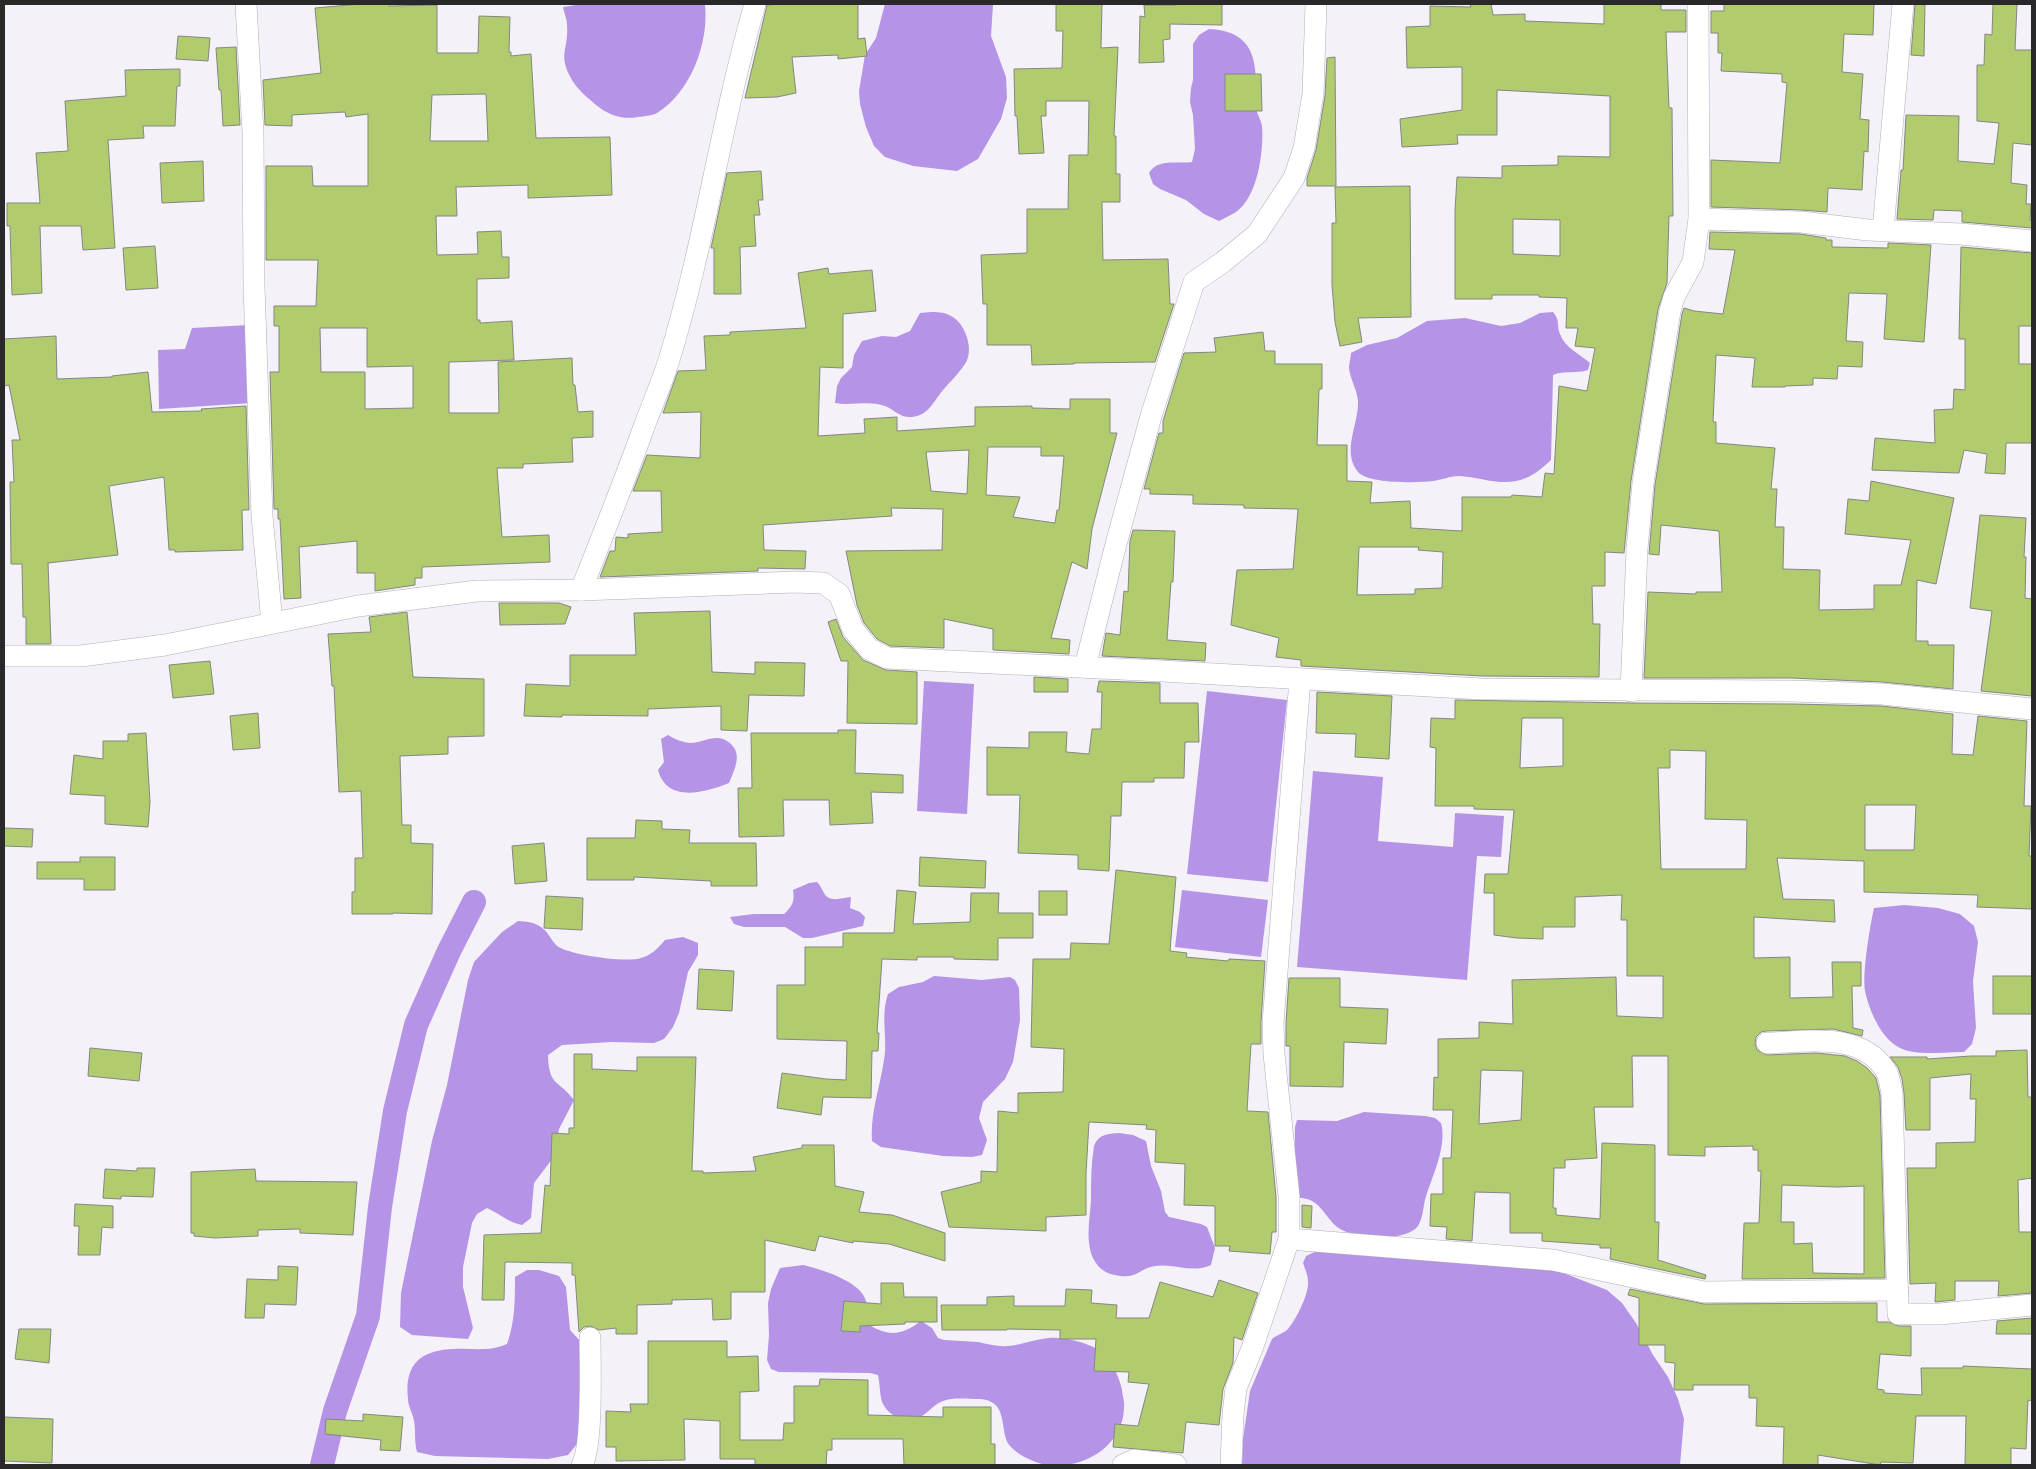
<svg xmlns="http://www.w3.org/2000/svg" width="2036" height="1469" font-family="'Open Sans',sans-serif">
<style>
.water{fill:#b593e6}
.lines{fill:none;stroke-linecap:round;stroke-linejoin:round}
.canal{stroke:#b593e6;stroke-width:24}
.building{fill:#b0cc6f;stroke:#858780;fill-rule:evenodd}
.street-casing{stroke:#b2afb6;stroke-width:22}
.street{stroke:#fff;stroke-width:21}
</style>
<rect width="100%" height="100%" fill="#f4f1f9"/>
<!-- water -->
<g class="water">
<path d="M583,4H705C709,43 691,92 657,113C652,116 644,116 638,117C623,120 608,115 596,105C588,98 578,90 572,80C557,54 569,50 567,25C567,19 564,13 563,7Z"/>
<polygon points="885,4 993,4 991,36 1006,77 1007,98 1001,119 978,159 957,171 913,166 885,157 874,146 866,127 860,104 859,91 865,55 876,38"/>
<path d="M1209,29C1247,31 1256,51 1256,85C1256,92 1254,101 1256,108C1257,114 1261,120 1262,126C1264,150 1258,197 1236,212C1231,215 1225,218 1219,221L1204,214L1186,200L1160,189L1153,184L1149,173C1157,158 1178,164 1192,162L1195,149L1193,115L1190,102L1191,88L1193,80V44L1199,35Z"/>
<path d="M931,312C936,312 944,312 949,315C965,321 975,350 965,364C959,373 950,382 943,390C933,402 929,415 912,417C900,418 895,410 885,406C869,400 852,406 835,403L837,386L841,378L852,367L854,355L862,341L882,336L896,337L910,331L920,313Z"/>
<path d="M1553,312C1561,322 1556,324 1560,334C1565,348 1580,354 1590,363L1588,370C1576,374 1564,370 1553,375L1551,460C1540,470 1531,478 1516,481C1498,485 1478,477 1459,476C1450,476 1441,480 1433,481C1417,483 1369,484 1358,472C1341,451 1359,424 1358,401C1357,389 1350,379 1349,368C1349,363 1351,357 1351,353L1367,345L1397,338L1427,321L1465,318L1501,326L1520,323L1540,313Z"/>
<polygon points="250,325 252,403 159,409 158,350 185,349 192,328"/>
<polygon points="924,681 974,684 967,814 917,811"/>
<polygon points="1207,691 1287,700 1268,882 1187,874"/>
<path d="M668,735C674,739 682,742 690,743C699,743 708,738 717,738C721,738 724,739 727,741C744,752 735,768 729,783C706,792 667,804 658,770L664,762L661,739Z"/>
<polygon points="1313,771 1383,777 1378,841 1453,847 1455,813 1504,816 1501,857 1477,856 1467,980 1297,967"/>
<path d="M817,882C821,886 821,888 824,893C829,903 842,898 851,897L850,908L860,912L865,917L863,926L812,938H803L785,927H744L734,924L730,917L754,914H784C792,907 795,901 793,890L809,883Z"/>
<polygon points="1182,890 1268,900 1261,957 1175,947"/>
<path d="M1904,905L1938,908L1960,914L1974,926L1978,942L1973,981L1976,1028L1972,1044L1964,1052C1946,1052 1915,1056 1900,1048C1881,1039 1869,1010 1865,991C1862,974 1870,926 1874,908Z"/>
<path d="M518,921C533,922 542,924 550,937C552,940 555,944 557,946C569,955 627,963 641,958C652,955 658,948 665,940L683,937L698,943V955L688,972L679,1013L673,1027L664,1039L654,1043L611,1042L562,1045L548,1055C549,1087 558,1079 574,1100L559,1129L553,1158L534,1183L531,1218L522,1225C509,1223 499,1213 487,1208L477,1214L472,1223L463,1267V1287L473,1328L468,1339L412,1335L400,1327L401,1293L432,1141L447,1085L468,980L474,962L502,932Z"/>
<path d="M934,976L982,980L1010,977L1015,980L1019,988L1020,1020L1013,1062L1005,1079L983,1102L979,1118L987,1140L982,1155L972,1157L943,1156L881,1147L872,1141C870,1114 880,1087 884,1060C888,1038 880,1017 888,994L899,987L923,982Z"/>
<path d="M1364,1112L1425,1116L1435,1118L1441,1123C1447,1144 1434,1173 1427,1193C1423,1203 1424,1216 1418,1226C1407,1242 1357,1238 1342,1230C1329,1224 1324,1207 1312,1201C1307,1198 1300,1198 1294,1197L1295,1127L1297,1120L1337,1121Z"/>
<path d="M1119,1133L1133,1135L1146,1141L1151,1166L1161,1191L1165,1212L1169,1217L1201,1224L1207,1227L1215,1248L1211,1265C1192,1274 1175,1263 1155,1266C1139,1268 1138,1280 1115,1275C1103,1273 1095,1265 1091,1253C1086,1236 1090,1217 1091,1200C1091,1182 1091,1164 1094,1146C1099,1134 1107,1134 1119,1133Z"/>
<path d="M1319,1250L1507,1265L1561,1272L1607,1290L1622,1303L1636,1323L1653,1355L1668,1377L1678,1399L1684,1419L1680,1465H1242L1243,1439L1250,1391L1272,1339C1277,1335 1284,1333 1288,1329C1296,1320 1309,1294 1308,1282C1308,1275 1305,1269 1303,1263L1306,1256Z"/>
<path d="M803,1265C820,1269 861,1281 866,1301C868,1309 867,1317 869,1325C890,1337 902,1335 921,1321L932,1328L938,1338L944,1340C956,1341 967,1341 978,1342C988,1344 998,1347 1008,1346C1022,1345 1035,1339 1049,1338C1064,1337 1084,1342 1097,1349C1110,1357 1119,1375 1122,1390C1122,1395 1125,1402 1124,1408C1123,1446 1084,1469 1049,1465C1035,1464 1010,1452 1006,1439C1001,1421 1005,1401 980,1399C969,1399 953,1397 943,1401C932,1405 925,1417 914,1420C909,1421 900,1420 896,1417C877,1405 882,1395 878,1375L870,1373L779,1372L771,1369L767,1360L769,1335L768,1303L771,1289L780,1268Z"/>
<path d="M527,1270H539L559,1276L566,1287L570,1330L580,1341L582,1405L577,1444L568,1455L548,1459L435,1456L417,1452C414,1441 416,1431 414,1421C413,1414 408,1406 408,1399C404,1364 421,1350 454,1349C474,1348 489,1352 507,1344C515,1322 515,1300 515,1277Z"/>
</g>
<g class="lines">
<!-- canal -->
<polyline class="canal" points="322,1465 335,1411 368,1316 380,1207 395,1111 416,1025 449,951 474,902"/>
</g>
<!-- building -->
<g class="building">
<path d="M360,4H389V6L437,5V53H478L479,16L510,17L509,52H511V56L531,54L536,138L610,137L612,195L528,198V185L456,187L457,216H436L437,255L478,254L477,232L501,231L502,257H509V278L477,279V320H480V323L512,321L514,360L449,362V413H499L498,362L572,358L573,385H575L578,412L593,411V437L572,438L573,462L523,464V468H497L502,537L549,535L550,562L422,567V578H415V585L375,591V573H357V541L299,547L301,598L284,599L280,519H278V509H274L271,405L270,372H279V326H274V306H316L318,260H266V166H312L313,186H368V114L346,117L345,112L292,115V126L265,125L263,80L321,73L315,8ZM486,94L488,141H430L432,95ZM320,328H367V367L413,366V408L365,409V372H321Z"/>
<polygon points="782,4 858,4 858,39 865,38 867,56 838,59 838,55 792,57 796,93 777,97 745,98 767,5"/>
<polygon points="1056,4 1102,4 1101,48 1118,47 1114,136 1116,136 1116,174 1120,174 1120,202 1102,202 1103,260 1168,259 1170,304 1174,304 1155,362 1074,363 1074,364 1032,365 1031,345 987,345 987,304 983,304 981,255 1027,253 1027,209 1068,209 1069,155 1088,155 1089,101 1046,101 1046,116 1041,116 1044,153 1019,154 1017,116 1015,116 1014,69 1062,68 1063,31 1056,31"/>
<polygon points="1177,4 1222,4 1222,25 1170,24 1170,39 1163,40 1164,62 1139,63 1140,16 1145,17 1144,5 1176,5"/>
<path d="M1470,4H1491L1493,15L1525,14V21L1604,24V4H1661V10H1686V32H1666L1669,108H1672L1673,216H1669L1667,283L1658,309L1631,481L1624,553L1605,552V586H1592L1593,624H1600L1599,677L1482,676L1301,666V660L1276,657L1279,638L1231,625L1237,570L1293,569L1298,509L1244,508V505L1193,504V495L1150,494V489H1144L1159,433H1163V421L1184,353L1216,352L1214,338L1263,332L1265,351H1275V364H1322V389H1319L1317,445H1347V481L1372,482L1370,503L1410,501L1411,528L1462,531V497H1511L1512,495L1542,497L1545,473L1554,474L1559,386L1587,391L1595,348L1575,346L1578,328H1566L1567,298L1539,297V295H1492V299H1455V211L1457,177L1502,178V166L1558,165V156L1610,157V96L1497,90V135H1457L1458,144L1402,147L1400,119L1462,110V67L1407,68L1406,27L1430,26V6L1471,7ZM1513,219L1560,220V256L1513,254ZM1359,547H1419L1418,550L1443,552L1442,588L1415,589V594L1357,595Z"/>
<polygon points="1724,4 1874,4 1873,35 1844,34 1842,72 1863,74 1860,119 1869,120 1868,152 1864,151 1862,190 1828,188 1827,212 1801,210 1711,207 1711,160 1780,163 1787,83 1782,82 1782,74 1721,71 1722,53 1718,53 1718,33 1711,33 1711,11 1724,11"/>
<polygon points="1915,4 1925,4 1924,56 1911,55"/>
<polygon points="1993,4 2017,4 2015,50 2032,50 2032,145 2013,143 2011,183 2027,185 2026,204 2031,204 2030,220 2032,220 2032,228 1962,222 1962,211 1934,210 1933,220 1897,219 1901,170 1903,170 1906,115 1959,116 1958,161 1994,164 1999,123 1977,121 1977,65 1984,65 1985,34 1992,35"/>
<polygon points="178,36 210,38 208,61 176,59"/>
<polygon points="236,47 240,125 223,126 221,90 219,90 216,48"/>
<polygon points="1335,57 1336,186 1307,186 1307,178 1316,150 1325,96 1327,58"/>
<polygon points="180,69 180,86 177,86 175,126 143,126 144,138 108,140 115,248 83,250 81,226 40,226 42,293 12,295 10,226 7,226 7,203 40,203 36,153 68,151 65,101 126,96 125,70"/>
<polygon points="1225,74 1261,74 1262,111 1225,111"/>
<polygon points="203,161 204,201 162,203 160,163"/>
<polygon points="761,171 763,200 758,200 760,215 754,215 756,246 740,247 741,294 714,294 714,248 711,248 727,173"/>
<polygon points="1410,186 1411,317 1358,318 1362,342 1340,346 1335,322 1332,285 1332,223 1336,223 1335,187"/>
<polygon points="1710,232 1800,234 1826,238 1826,240 1832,240 1832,247 1888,248 1888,243 1931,245 1924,342 1884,339 1887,294 1849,293 1846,341 1863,342 1862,367 1838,366 1837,379 1813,378 1813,385 1785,386 1785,387 1752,387 1755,358 1716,355 1713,422 1716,422 1716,443 1775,448 1771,489 1777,489 1775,527 1784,527 1783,569 1820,570 1819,610 1874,609 1874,585 1901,585 1911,540 1845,534 1848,499 1869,501 1871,481 1954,498 1936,584 1917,580 1916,641 1928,641 1928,645 1954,645 1953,689 1882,682 1791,678 1644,678 1648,592 1696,594 1696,592 1722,592 1719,531 1661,525 1659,555 1649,554 1655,485 1682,314 1684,308 1694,311 1723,314 1735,250 1709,249"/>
<polygon points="155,246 158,288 126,290 123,248"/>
<polygon points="1961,247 2032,253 2032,326 2019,326 2019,364 2032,364 2032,443 2006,443 2005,474 1985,473 1987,454 1964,450 1959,473 1872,470 1875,438 1935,443 1934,410 1953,409 1954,389 1965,390 1965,339 1959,339"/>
<path d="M828,268L829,274L872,270L876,311L843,314V368L820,367L818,436L865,433L864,419L897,417V431L975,426V407L1032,406V408L1070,409V399H1110V433H1117L1092,529L1087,569L1072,562L1051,638L1070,640L1069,654L993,650V629L944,619V648L890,646L877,639L864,623L857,605L846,551L942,550L943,509L891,508L892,516L763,525L764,550L806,551L805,569L758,568V571L600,577L610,551H615L616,537L628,538V534L662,532L661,491H633L647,455L700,458L701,412L663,413L678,371L706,370L704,336L730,335V332L806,328L798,273ZM988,447H1041V456H1064L1059,510H1057L1055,523L1013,517L1020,497L986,495ZM969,450L967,494L931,491L926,452Z"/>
<polygon points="56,336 57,379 112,377 112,376 148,372 152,412 202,411 201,409 246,406 249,510 242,510 243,550 175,552 175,550 169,550 164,477 109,486 118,555 48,563 51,644 26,644 26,617 23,617 22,564 11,564 10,482 14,482 12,440 20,440 9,385 4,386 4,339"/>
<polygon points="1980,515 2026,518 2024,557 2026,557 2025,598 2032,599 2032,696 1981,691 1992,611 1970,608"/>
<polygon points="1133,530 1175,531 1173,582 1171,582 1167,640 1206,643 1205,661 1102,656 1106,633 1120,635 1124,591 1128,592 1130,541"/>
<polygon points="499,603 559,603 571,607 565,624 500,625"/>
<polygon points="710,611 712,672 755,674 755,662 805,663 804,696 749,695 747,731 721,730 721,706 648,709 648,716 562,715 562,717 524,716 526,684 570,686 570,655 636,655 634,613"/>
<polygon points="407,612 413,677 484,679 484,736 448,737 448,754 400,756 402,825 411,825 411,843 433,844 432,914 393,913 393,914 352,914 352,892 355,892 355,858 363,858 361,791 339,792 334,686 332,686 328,634 371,632 369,617"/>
<polygon points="836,619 843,637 863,660 886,670 917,672 917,724 847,723 848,661 841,661 828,622"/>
<polygon points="210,661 214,694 173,698 169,665"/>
<polygon points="1034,677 1068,679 1068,692 1034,692"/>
<polygon points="1099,681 1160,683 1160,703 1198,703 1199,742 1185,742 1184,778 1154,778 1154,782 1122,782 1121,816 1111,816 1109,871 1078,869 1078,855 1018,853 1020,795 987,795 987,747 1029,748 1029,732 1067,732 1066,752 1089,754 1092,729 1101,729 1102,692 1097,692"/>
<polygon points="1317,692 1392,696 1389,759 1355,757 1356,734 1316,733"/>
<path d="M1455,700L1631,703L1791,704L1881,706L1953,714L1952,754L1973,755L1978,716L2027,721L2024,806H2031L2029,856H2032V909L1977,907L1978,895L1864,892V861L1777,858L1783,899L1834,900L1835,922L1754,917V958L1790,957V998L1833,997L1832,962H1861V986H1852L1853,1028L1863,1030L1862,1036L1833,1029L1766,1031L1761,1032L1756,1037L1755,1044L1757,1050L1767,1055L1816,1053L1845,1056L1857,1061L1867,1068L1876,1078L1880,1095L1885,1278L1742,1279L1744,1223H1759L1761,1171H1758V1150H1753V1146L1705,1147V1156L1668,1155V1056H1632L1633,1107H1594L1597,1158L1565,1160V1168H1554L1553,1208H1556V1215L1600,1219L1602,1143L1655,1145V1222H1659L1658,1260L1706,1275L1705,1279L1610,1259L1611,1248H1600V1245L1542,1241V1233H1510V1193L1475,1192L1472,1241L1446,1239L1447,1227L1430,1226L1431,1194H1443V1158H1451L1453,1110H1433L1434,1077L1438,1078V1039L1479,1038V1022L1513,1024L1512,980L1616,977L1617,1016L1663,1018V976H1627V920H1621L1622,895L1575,897V927H1543V939L1517,938L1494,935V893H1484L1485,874H1508L1514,810L1474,809V806H1435L1436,748L1430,747L1431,718L1455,719ZM1522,718H1563V766L1520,768ZM1670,750L1706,751L1705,819L1747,820L1746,869H1661L1658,768H1670ZM1865,805H1916L1914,850H1865ZM1481,1070L1523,1071L1521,1120L1479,1124ZM1782,1185L1837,1187L1864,1186V1274L1813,1273L1812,1243L1794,1244V1222H1781Z"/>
<polygon points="258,713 260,748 233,750 230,716"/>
<polygon points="838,730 856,730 855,773 903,775 903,793 871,792 873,823 830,825 829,800 783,800 784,836 739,837 738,788 752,788 751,733 838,733"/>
<polygon points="146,733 150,802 148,827 105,824 105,796 70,794 74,755 103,759 103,741 128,741 128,734"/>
<polygon points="636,820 662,821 662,829 690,830 689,843 756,843 757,886 711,886 711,881 634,877 634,880 587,880 587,838 635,838"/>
<polygon points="4,828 33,829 32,847 4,846"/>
<polygon points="544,843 547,881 515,884 512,846"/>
<polygon points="80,857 115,857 115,890 84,890 84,879 37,879 37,862 80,862"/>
<polygon points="920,857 986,861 985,888 919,886"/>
<polygon points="1116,870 1176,877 1170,951 1187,953 1186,957 1228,961 1229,959 1265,961 1261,1022 1261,1044 1251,1044 1247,1111 1268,1112 1276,1197 1276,1232 1272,1232 1270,1254 1229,1251 1230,1246 1215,1246 1215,1206 1184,1205 1185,1164 1155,1162 1156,1130 1146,1129 1147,1125 1089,1122 1086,1173 1086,1215 1046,1217 1046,1231 949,1227 941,1192 981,1182 981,1171 997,1172 998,1111 1018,1113 1018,1093 1063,1092 1064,1049 1031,1047 1033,959 1070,959 1071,943 1109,944"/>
<polygon points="897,890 916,892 913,924 970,922 971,893 999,893 998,913 1033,913 1033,938 998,938 998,960 954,959 954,957 917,957 917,960 882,959 877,1033 879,1033 878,1051 872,1051 871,1098 823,1097 821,1115 777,1108 782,1073 826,1079 846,1080 847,1041 777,1039 777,985 805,985 805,947 843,947 843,933 894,933"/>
<rect x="1039" y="891" width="28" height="24"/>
<polygon points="546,896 583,898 582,930 544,928"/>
<polygon points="699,969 734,971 732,1011 697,1009"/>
<rect x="1993" y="976" width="39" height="38"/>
<polygon points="1289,978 1340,978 1340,1007 1388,1009 1386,1044 1344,1042 1343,1087 1290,1086 1290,1046 1286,1046 1286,1023"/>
<polygon points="90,1048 142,1053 139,1081 88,1076"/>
<polygon points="2027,1050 2028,1097 2032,1097 2032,1178 2018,1180 2019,1232 2032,1232 2032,1293 1998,1296 1999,1281 1955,1281 1955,1300 1935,1302 1936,1283 1910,1284 1907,1168 1936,1168 1936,1143 1975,1142 1976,1099 1970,1099 1971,1074 1930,1078 1930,1130 1906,1130 1904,1093 1902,1079 1898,1067 1890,1057 1927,1057 1927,1059 1971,1056 1996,1056 1996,1051"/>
<polygon points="574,1054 592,1054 592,1069 637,1071 637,1057 696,1057 692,1171 703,1171 703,1173 756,1171 753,1157 802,1148 802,1145 834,1145 835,1186 864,1192 859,1212 892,1215 945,1233 945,1261 889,1244 853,1241 853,1243 819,1236 815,1251 765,1240 765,1292 731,1292 731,1319 713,1320 712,1299 672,1300 672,1304 637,1305 637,1334 616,1334 616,1328 599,1330 590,1326 584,1327 579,1332 575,1275 572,1275 572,1263 505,1262 504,1300 482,1300 484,1235 541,1233 545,1185 550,1186 552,1133 569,1134 569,1128 574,1128"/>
<polygon points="137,1168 155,1168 153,1197 121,1196 121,1199 103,1198 105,1169 137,1171"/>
<polygon points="255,1169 256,1181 357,1182 353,1235 300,1233 300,1229 258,1230 258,1236 215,1238 194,1236 194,1233 191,1233 191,1172"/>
<polygon points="75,1204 113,1206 113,1228 102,1227 100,1255 78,1255 79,1226 74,1226"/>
<polygon points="1302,1205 1312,1206 1311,1228 1302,1227"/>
<polygon points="278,1266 298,1267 296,1305 265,1304 264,1318 245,1318 247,1279 278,1280"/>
<polygon points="1219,1280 1258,1293 1242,1340 1234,1337 1233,1363 1223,1389 1219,1425 1186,1422 1183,1453 1113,1447 1115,1424 1138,1426 1149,1384 1128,1382 1129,1372 1094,1371 1096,1339 1060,1339 1060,1330 1007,1329 1007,1330 942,1330 941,1305 987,1305 987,1297 1014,1296 1014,1306 1065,1306 1066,1289 1092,1290 1091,1303 1117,1305 1116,1318 1149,1318 1160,1282 1213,1297"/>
<polygon points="881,1283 903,1283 904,1297 937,1297 937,1322 905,1322 905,1324 860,1326 860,1332 841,1331 844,1301 881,1304"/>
<polygon points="1630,1289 1704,1304 1877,1303 1877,1322 1889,1322 1898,1326 1911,1326 1911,1356 1880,1354 1877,1389 1884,1390 1884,1393 1922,1395 1921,1368 1963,1368 1963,1366 2032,1369 2032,1401 2028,1400 2026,1449 2011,1448 2011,1465 1965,1465 1966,1416 1916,1416 1913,1463 1881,1462 1880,1465 1818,1455 1818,1465 1783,1465 1784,1427 1756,1426 1757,1398 1749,1398 1749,1385 1693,1385 1693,1390 1674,1390 1675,1363 1665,1362 1665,1345 1639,1345 1639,1298 1628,1295"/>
<polygon points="2032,1318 2032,1334 1996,1334 1997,1321"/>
<polygon points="19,1329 51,1329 49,1363 15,1359"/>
<polygon points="648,1341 727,1341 727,1357 758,1356 759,1391 740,1392 740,1440 783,1440 784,1423 794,1423 794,1386 819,1386 820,1379 868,1380 868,1415 943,1417 943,1407 991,1407 991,1444 995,1444 995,1465 904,1465 903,1439 832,1439 832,1450 827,1450 826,1465 755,1465 755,1459 720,1459 720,1421 684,1419 685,1460 616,1461 616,1447 606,1447 606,1411 631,1412 630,1404 648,1404"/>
<polygon points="363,1414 403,1417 400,1451 380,1450 381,1440 325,1434 326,1419 363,1421"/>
<polygon points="4,1417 53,1419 52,1463 4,1461"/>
</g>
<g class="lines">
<!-- street casing -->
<g class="street-casing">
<g id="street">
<polyline points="246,4 253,133 254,286 262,516 272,623"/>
<polyline points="1699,219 1801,222 1868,230 1961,234 2032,241"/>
<polyline points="1883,230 1903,4"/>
<path d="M581,590C603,535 625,480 645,424C653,403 662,382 669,360C705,243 721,121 755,4"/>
<polyline points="4,656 81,656 165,645 358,606 477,591 581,590 795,582 823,583 839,594 853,629 869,649 887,658 1162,671 1482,689 1791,691 1882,694 2032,709"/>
<polyline points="1085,667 1116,544 1151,416 1194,282 1223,262 1257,234 1294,178 1304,148 1313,94 1316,4"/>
<polyline points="1631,691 1637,549 1643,483 1670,311 1674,297 1693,262 1699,219 1698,4"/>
<path d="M1767,1043C1807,1042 1861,1031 1886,1071C1890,1077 1890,1086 1892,1093L1898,1314H1940L2032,1305"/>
<polyline points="1289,1239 1553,1260 1704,1292 1898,1290"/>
<path d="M582,1465C593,1446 590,1364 590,1338"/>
<polyline points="1123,1465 1134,1460 1176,1465"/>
<polyline points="1231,1465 1233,1414 1236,1388 1252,1349 1289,1239 1289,1196 1274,1054 1273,1023 1300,679"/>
</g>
</g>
<!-- street -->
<use href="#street" class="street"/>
</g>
<!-- border -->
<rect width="2036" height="1469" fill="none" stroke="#29282b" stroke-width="10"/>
</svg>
